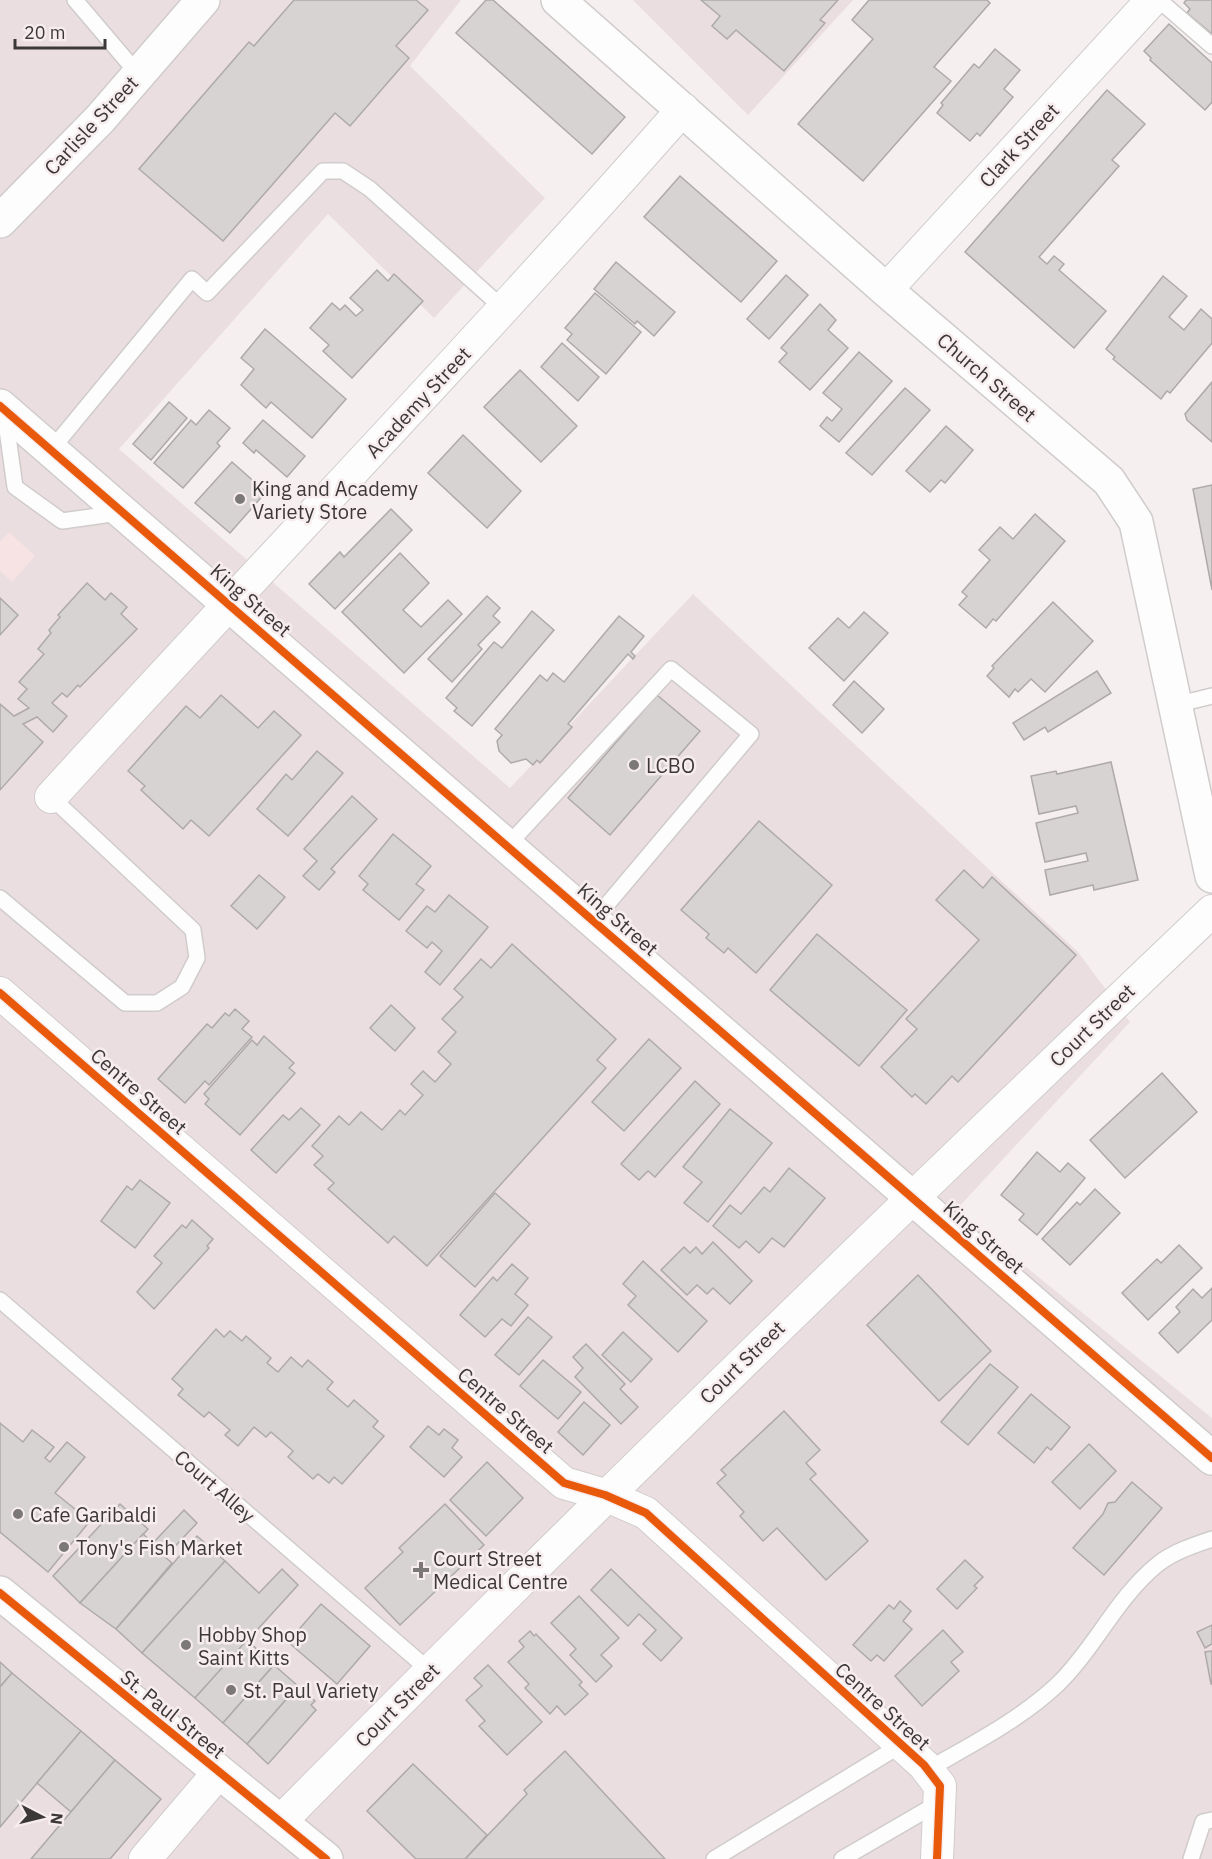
<svg xmlns="http://www.w3.org/2000/svg" width="1212" height="1859" font-family="'IBM Plex Sans',sans-serif">
<style>
.built{fill:#ebdee0}
.green{fill:#f7e2e4}
.building{fill:#d7d3d3;stroke:#aeaaaa;stroke-width:1.5}
.lines{fill:none;stroke-linecap:round;stroke-linejoin:round}
.service-casing{stroke:#d0cccc;stroke-width:18}
.minor-casing{stroke:#d0cccc;stroke-width:34}
.tertiary-casing{stroke:#d0cccc;stroke-width:36}
.secondary-casing{stroke:#d0cccc;stroke-width:36}
.service{stroke:#fefdfd;stroke-width:15}
.minor{stroke:#fefdfd;stroke-width:32}
.tertiary{stroke:#fefdfd;stroke-width:33}
.secondary{stroke:#fefdfd;stroke-width:33}
.cycleway-casing{stroke:#f7edee;stroke-width:11}
.cycleway{stroke:#e8590c;stroke-width:8}
.poi-dot{fill:#7d7878;stroke:#f7edee;stroke-width:2}
.labels{text-anchor:middle;dominant-baseline:central;stroke-width:5;stroke-linejoin:round;paint-order:stroke}
.street-label{font-size:20px;fill:#3c3838;stroke:#f7edee}
.poi-label{font-size:20px;fill:#3c3838;stroke:#f7edee;text-anchor:start}
</style>
<rect width="100%" height="100%" fill="#f5eff0"/>
<!-- built -->
<g class="built">
<polygon points="0,0 461,0 410,66 545,198 434,318 328,214 119,449 510,788 693,594 1078,952 1130,1022 956,1210 1212,1418 1212,1859 0,1859"/>
<polygon points="633,0 853,0 748,115"/>
</g>
<!-- green -->
<polygon class="green" points="9,532 35,556 12,582 0,571 0,542"/>
<!-- building -->
<g class="building">
<polygon points="294,0 416,0 428,10 396,46 409,58 350,126 335,113 223,241 139,169 249,42 254,46"/>
<polygon points="486,0 493,0 625,117 592,154 456,33"/>
<polygon points="701,0 838,0 820,20 825,23 784,71 736,30 727,39 712,26 720,16"/>
<polygon points="869,0 987,0 990,3 934,67 951,81 863,181 798,124 873,39 852,20"/>
<polygon points="1186,0 1212,0 1212,34 1187,13 1190,9 1184,3"/>
<polygon points="1169,24 1212,63 1212,102 1205,110 1150,60 1151,58 1144,51"/>
<polygon points="995,49 1020,70 1004,89 1013,97 980,136 977,133 970,141 937,113 943,105 941,103 974,64 979,68"/>
<polygon points="1107,90 1145,124 1112,160 1119,166 1039,257 1047,264 1054,256 1064,264 1059,270 1106,311 1074,348 965,252"/>
<polygon points="680,176 777,261 741,302 644,217"/>
<polygon points="616,262 675,312 654,336 637,321 635,324 594,289"/>
<polygon points="377,270 388,281 394,274 423,301 352,378 323,351 329,345 310,328 332,303 340,310 345,305 356,316 363,310 350,298"/>
<polygon points="786,275 808,295 769,339 747,319"/>
<polygon points="1163,276 1187,296 1169,317 1184,330 1201,309 1212,319 1212,343 1170,393 1167,391 1161,399 1113,359 1115,357 1106,349"/>
<polygon points="595,293 641,332 606,374 567,340 572,334 565,328"/>
<polygon points="820,304 836,320 828,330 848,348 810,390 779,362 787,353 781,348"/>
<polygon points="265,329 346,399 312,438 271,402 266,408 241,385 254,369 241,358"/>
<polygon points="562,343 599,377 578,401 541,367"/>
<polygon points="859,352 892,381 839,442 820,426 827,417 832,421 842,409 823,393"/>
<polygon points="520,370 577,426 541,462 484,407"/>
<polygon points="1212,382 1212,442 1187,420 1185,414"/>
<polygon points="905,388 930,410 872,475 846,453"/>
<polygon points="169,402 187,418 151,460 133,444"/>
<polygon points="209,410 230,428 217,443 220,446 183,488 154,463 191,420 196,425"/>
<polygon points="263,420 305,456 287,477 256,450 254,453 243,443"/>
<polygon points="946,426 973,450 945,483 941,480 930,492 906,471"/>
<polygon points="463,435 521,491 487,528 428,473"/>
<polygon points="232,462 266,492 230,533 195,503"/>
<polygon points="1212,485 1212,590 1193,489"/>
<polygon points="391,509 412,530 335,609 309,584 340,552 344,557"/>
<polygon points="1035,514 1065,541 996,621 993,619 986,628 959,605 967,596 962,592 990,560 979,550 1000,527 1013,539"/>
<polygon points="400,553 429,583 403,610 421,627 448,600 462,614 404,673 342,612"/>
<polygon points="87,583 105,600 111,593 127,607 121,614 137,629 80,687 78,685 67,697 62,693 52,703 67,716 53,732 37,717 23,724 43,742 0,790 0,704 14,716 29,708 18,699 27,689 19,682 44,654 38,649 51,633 49,630 60,617 58,615"/>
<polygon points="487,596 500,608 493,616 500,622 478,645 482,649 452,682 428,659"/>
<polygon points="0,598 18,615 0,635"/>
<polygon points="1053,602 1093,641 1045,692 1031,679 1018,692 1015,689 1009,697 987,676 994,668 992,666"/>
<polygon points="532,611 554,630 472,726 454,711 457,708 446,698 494,642 502,648"/>
<polygon points="864,612 888,633 844,681 809,648 838,618 849,628"/>
<polygon points="619,616 644,636 631,652 635,656 633,659 628,654 568,724 572,727 540,763 537,760 533,765 526,759 511,763 499,751 497,741 502,735 495,729 540,675 547,681 553,673 564,682"/>
<polygon points="1097,671 1111,693 1048,732 1045,727 1024,740 1013,723"/>
<polygon points="854,681 884,709 862,733 833,705"/>
<polygon points="221,695 258,728 274,711 301,735 209,836 191,820 183,829 141,790 145,786 128,771 186,706 200,718"/>
<polygon points="657,695 700,731 610,835 568,798"/>
<polygon points="317,751 343,773 288,836 257,809 286,774 292,780"/>
<polygon points="1111,762 1138,880 1094,890 1093,885 1050,895 1045,870 1088,861 1086,853 1045,862 1036,823 1078,813 1076,806 1039,814 1031,776 1056,771 1057,774"/>
<polygon points="352,796 377,819 331,869 335,872 319,890 303,876 317,861 304,849"/>
<polygon points="759,821 832,885 756,973 728,948 724,953 706,938 709,934 681,910"/>
<polygon points="393,834 431,866 416,884 424,890 399,920 363,890 368,884 359,876"/>
<polygon points="964,870 983,888 992,877 1076,955 958,1082 952,1076 926,1104 915,1094 912,1097 881,1067 917,1029 906,1019 979,940 936,900"/>
<polygon points="259,875 285,897 257,929 231,906"/>
<polygon points="449,895 488,927 440,985 425,972 442,951 432,942 427,948 406,931 427,906 435,912"/>
<polygon points="817,934 907,1010 859,1066 770,990"/>
<polygon points="512,944 616,1039 597,1060 606,1068 427,1266 394,1236 388,1243 328,1189 334,1183 314,1165 323,1156 312,1146 339,1116 349,1125 361,1112 382,1130 400,1110 405,1115 423,1095 411,1084 423,1071 435,1082 451,1064 438,1052 456,1032 442,1019 463,997 454,989 481,959 491,968"/>
<polygon points="391,1005 415,1028 395,1051 370,1028"/>
<polygon points="235,1009 249,1021 242,1029 252,1037 209,1085 205,1081 185,1103 158,1079 207,1024 212,1028 225,1013 229,1016"/>
<polygon points="264,1036 294,1063 289,1068 295,1073 240,1135 205,1104 209,1099 204,1094 252,1040 257,1045"/>
<polygon points="649,1039 681,1068 624,1131 592,1102"/>
<polygon points="1162,1073 1197,1112 1125,1178 1090,1140"/>
<polygon points="695,1081 720,1104 655,1177 648,1171 639,1180 621,1164"/>
<polygon points="301,1108 320,1125 276,1173 251,1150 283,1115 289,1120"/>
<polygon points="730,1109 772,1143 708,1222 684,1203 702,1182 683,1167"/>
<polygon points="1037,1152 1060,1172 1068,1163 1085,1178 1037,1235 1019,1220 1024,1214 1001,1195"/>
<polygon points="789,1168 825,1198 784,1247 772,1238 759,1253 746,1241 739,1248 713,1226 730,1205 741,1214 764,1187 770,1192"/>
<polygon points="140,1180 170,1203 135,1248 101,1221 127,1186 132,1190"/>
<polygon points="1095,1189 1120,1213 1070,1265 1042,1239 1077,1202 1080,1205"/>
<polygon points="495,1193 530,1224 475,1287 440,1256"/>
<polygon points="192,1220 213,1239 207,1246 209,1248 154,1309 137,1292 162,1263 154,1256 182,1225 186,1228"/>
<polygon points="713,1242 752,1281 730,1304 713,1288 707,1294 697,1285 687,1295 661,1270 684,1247 690,1253 696,1247 702,1254"/>
<polygon points="1179,1245 1202,1268 1148,1320 1122,1293 1157,1259 1161,1263"/>
<polygon points="643,1261 707,1321 678,1352 628,1305 636,1296 623,1284"/>
<polygon points="512,1264 528,1278 515,1294 528,1305 511,1326 502,1319 485,1337 460,1315 493,1277 497,1281"/>
<polygon points="918,1275 991,1351 939,1401 867,1325"/>
<polygon points="1212,1288 1212,1320 1178,1353 1159,1333 1180,1312 1176,1307 1193,1289 1202,1298"/>
<polygon points="528,1317 552,1337 519,1375 495,1355"/>
<polygon points="216,1329 224,1337 230,1331 242,1341 246,1336 271,1358 267,1363 278,1372 291,1357 302,1367 308,1360 333,1382 327,1389 348,1407 354,1400 378,1421 373,1427 384,1436 342,1484 334,1477 329,1483 318,1474 313,1479 288,1457 293,1451 271,1432 266,1437 254,1427 238,1446 225,1435 230,1430 209,1412 204,1417 178,1395 183,1389 172,1379"/>
<polygon points="623,1332 652,1359 631,1382 602,1355"/>
<polygon points="586,1344 625,1384 620,1389 638,1407 621,1424 575,1377 583,1368 573,1357"/>
<polygon points="543,1360 581,1392 558,1419 520,1386"/>
<polygon points="990,1364 1018,1387 968,1445 941,1422"/>
<polygon points="1031,1394 1070,1427 1051,1450 1047,1447 1034,1463 998,1433"/>
<polygon points="584,1402 610,1425 583,1455 558,1432"/>
<polygon points="784,1411 820,1450 806,1463 816,1474 810,1479 868,1541 826,1580 777,1528 763,1541 740,1516 744,1512 717,1483 726,1475 721,1470"/>
<polygon points="0,1423 23,1442 32,1430 54,1447 45,1458 50,1462 67,1442 85,1457 55,1493 90,1521 48,1572 0,1532"/>
<polygon points="428,1426 439,1435 444,1429 458,1440 452,1448 462,1457 444,1477 410,1447"/>
<polygon points="1089,1444 1116,1471 1080,1509 1052,1482"/>
<polygon points="487,1462 523,1498 486,1536 450,1500"/>
<polygon points="1132,1482 1162,1508 1104,1575 1073,1548 1103,1514 1108,1503 1115,1502"/>
<polygon points="120,1504 148,1529 80,1603 53,1576"/>
<polygon points="445,1504 484,1545 400,1625 365,1588 403,1552 399,1548"/>
<polygon points="184,1510 197,1523 165,1557 172,1563 116,1629 80,1603 143,1534 153,1543"/>
<polygon points="197,1536 225,1561 142,1653 116,1629"/>
<polygon points="965,1560 983,1577 974,1586 977,1588 957,1609 937,1589"/>
<polygon points="225,1561 259,1593 282,1569 298,1585 195,1698 142,1653"/>
<polygon points="611,1569 682,1638 661,1661 643,1644 656,1630 639,1614 628,1626 591,1590"/>
<polygon points="579,1596 619,1638 601,1655 612,1666 596,1682 570,1655 576,1649 551,1623"/>
<polygon points="900,1601 911,1611 903,1621 912,1629 884,1661 877,1655 871,1661 853,1645 889,1605 894,1609"/>
<polygon points="321,1604 370,1646 337,1684 288,1642"/>
<polygon points="1212,1625 1212,1644 1205,1648 1197,1632"/>
<polygon points="943,1630 963,1652 951,1662 959,1671 922,1706 895,1676"/>
<polygon points="530,1631 534,1636 536,1634 582,1682 579,1685 588,1694 565,1715 557,1706 550,1714 525,1688 529,1684 508,1662 524,1647 519,1641"/>
<polygon points="247,1640 274,1665 223,1723 195,1698"/>
<polygon points="1212,1651 1212,1684 1211,1684 1205,1652"/>
<polygon points="0,1662 12,1673 0,1687"/>
<polygon points="274,1665 298,1686 247,1744 223,1723"/>
<polygon points="488,1665 542,1722 507,1755 479,1726 485,1721 466,1700 482,1686 474,1678"/>
<polygon points="12,1673 81,1731 0,1827 0,1687"/>
<polygon points="298,1686 315,1701 311,1705 316,1710 268,1764 247,1744"/>
<polygon points="81,1731 115,1760 71,1812 37,1783"/>
<polygon points="565,1751 665,1859 465,1859 527,1794 524,1790"/>
<polygon points="115,1760 161,1799 110,1859 31,1859"/>
<polygon points="413,1764 487,1835 465,1859 416,1859 367,1811"/>
</g>
<g class="lines">
<!-- service casing -->
<g class="service-casing">
<g id="service">
<polyline points="75,0 138,74"/>
<polyline points="1159,0 1212,46"/>
<polyline points="5,415 15,487 62,521 119,513"/>
<polyline points="51,450 192,279 207,293 323,171 343,171 370,189 505,310"/>
<polyline points="1175,705 1212,696"/>
<polyline points="508,845 671,669 751,734 594,920"/>
<polyline points="0,898 125,1003 157,1003 182,987 197,958 193,930 51,797"/>
<polyline points="0,1300 430,1671"/>
<path d="M927,1770C972,1744 1020,1720 1058,1684C1095,1648 1117,1597 1158,1564C1173,1552 1194,1545 1212,1539"/>
<polyline points="714,1859 901,1745"/>
<polyline points="842,1859 940,1802"/>
<polyline points="1191,1859 1203,1822 1212,1820"/>
</g>
</g>
<!-- minor casing -->
<g class="minor-casing">
<g id="minor">
<polyline points="886,290 1152,0"/>
<path d="M51,797C261,567 477,343 683,109"/>
<polyline points="0,993 564,1483 605,1495 646,1513 924,1765 940,1786 937,1859"/>
<path d="M280,1822C585,1513 897,1211 1212,911"/>
<polyline points="145,1859 219,1772"/>
</g>
</g>
<!-- tertiary casing -->
<g class="tertiary-casing">
<g id="tertiary">
<polyline points="558,0 886,290 1109,481 1136,522 1212,876"/>
<polyline points="0,221 100,119 203,0"/>
<polyline points="0,406 1212,1458"/>
</g>
</g>
<!-- secondary casing -->
<g class="secondary-casing">
<polyline id="secondary" points="0,1593 326,1859"/>
</g>
<!-- service -->
<use href="#service" class="service"/>
<!-- minor -->
<use href="#minor" class="minor"/>
<!-- tertiary -->
<use href="#tertiary" class="tertiary"/>
<!-- secondary -->
<use href="#secondary" class="secondary"/>
<!-- cycleway casing -->
<g class="cycleway-casing">
<g id="cycleway">
<polyline points="0,406 1212,1458"/>
<polyline points="0,993 564,1483 605,1495 646,1513 924,1765 940,1786 937,1859"/>
<polyline points="0,1593 326,1859"/>
</g>
</g>
<!-- cycleway -->
<use href="#cycleway" class="cycleway"/>
</g>
<!-- markers -->
<g class="poi-dot">
<circle cx="240" cy="499" r="6"/>
<circle cx="634" cy="765" r="6"/>
<circle cx="18" cy="1514" r="6"/>
<circle cx="64" cy="1547" r="6"/>
<path d="M418 1561h6v6h6v6h-6v6h-6v-6h-6v-6h6z"/>
<circle cx="186" cy="1645" r="6"/>
<circle cx="231" cy="1690" r="6"/>
</g>
<g class="labels">
<!-- street labels -->
<g class="street-label">
<text transform="translate(91 125) rotate(-47)">Carlisle Street</text>
<text transform="translate(1019 145) rotate(-47)">Clark Street</text>
<text transform="translate(987 377) rotate(41)">Church Street</text>
<text transform="translate(418 402) rotate(-47)">Academy Street</text>
<text transform="translate(251 600) rotate(41)">King Street</text>
<text transform="translate(618 919) rotate(41)">King Street</text>
<text transform="translate(1092 1025) rotate(-44)">Court Street</text>
<text transform="translate(139 1091) rotate(41)">Centre Street</text>
<text transform="translate(984 1237) rotate(41)">King Street</text>
<text transform="translate(742 1362) rotate(-44)">Court Street</text>
<text transform="translate(506 1410) rotate(41)">Centre Street</text>
<text transform="translate(215 1486) rotate(41)">Court Alley</text>
<text transform="translate(397 1705) rotate(-45)">Court Street</text>
<text transform="translate(883 1706) rotate(42)">Centre Street</text>
<text transform="translate(173 1714) rotate(39)">St. Paul Street</text>
</g>
<!-- poi labels -->
<g class="poi-label">
<text x="252" y="488">King and Academy<tspan x="252" dy="23">Variety Store</tspan></text>
<text x="646" y="765">LCBO</text>
<text x="30" y="1514">Cafe Garibaldi</text>
<text x="76" y="1547">Tony's Fish Market</text>
<text x="433" y="1558">Court Street<tspan x="433" dy="23">Medical Centre</tspan></text>
<text x="198" y="1634">Hobby Shop<tspan x="198" dy="23">Saint Kitts</tspan></text>
<text x="243" y="1690">St. Paul Variety</text>
</g>
</g>
<!-- north arrow -->
<g transform="translate(42 1817) rotate(97)" stroke="#f7edee" stroke-width="4.5" paint-order="stroke">
<path d="M0-4.5L10 22L0 15L-10 22Z" fill="#3c3838"/>
<text y="-9" font-size="16" font-weight="bold" text-anchor="middle" fill="#3c3838">N</text>
</g>
<!-- scale -->
<path d="M15 39v9h90v-9" fill="none" stroke="#3c3838" stroke-width="3"/>
<text x="24" y="39" font-size="18" fill="#3c3838" stroke="#f7edee" stroke-width="4.5" paint-order="stroke">20 m</text>
</svg>
